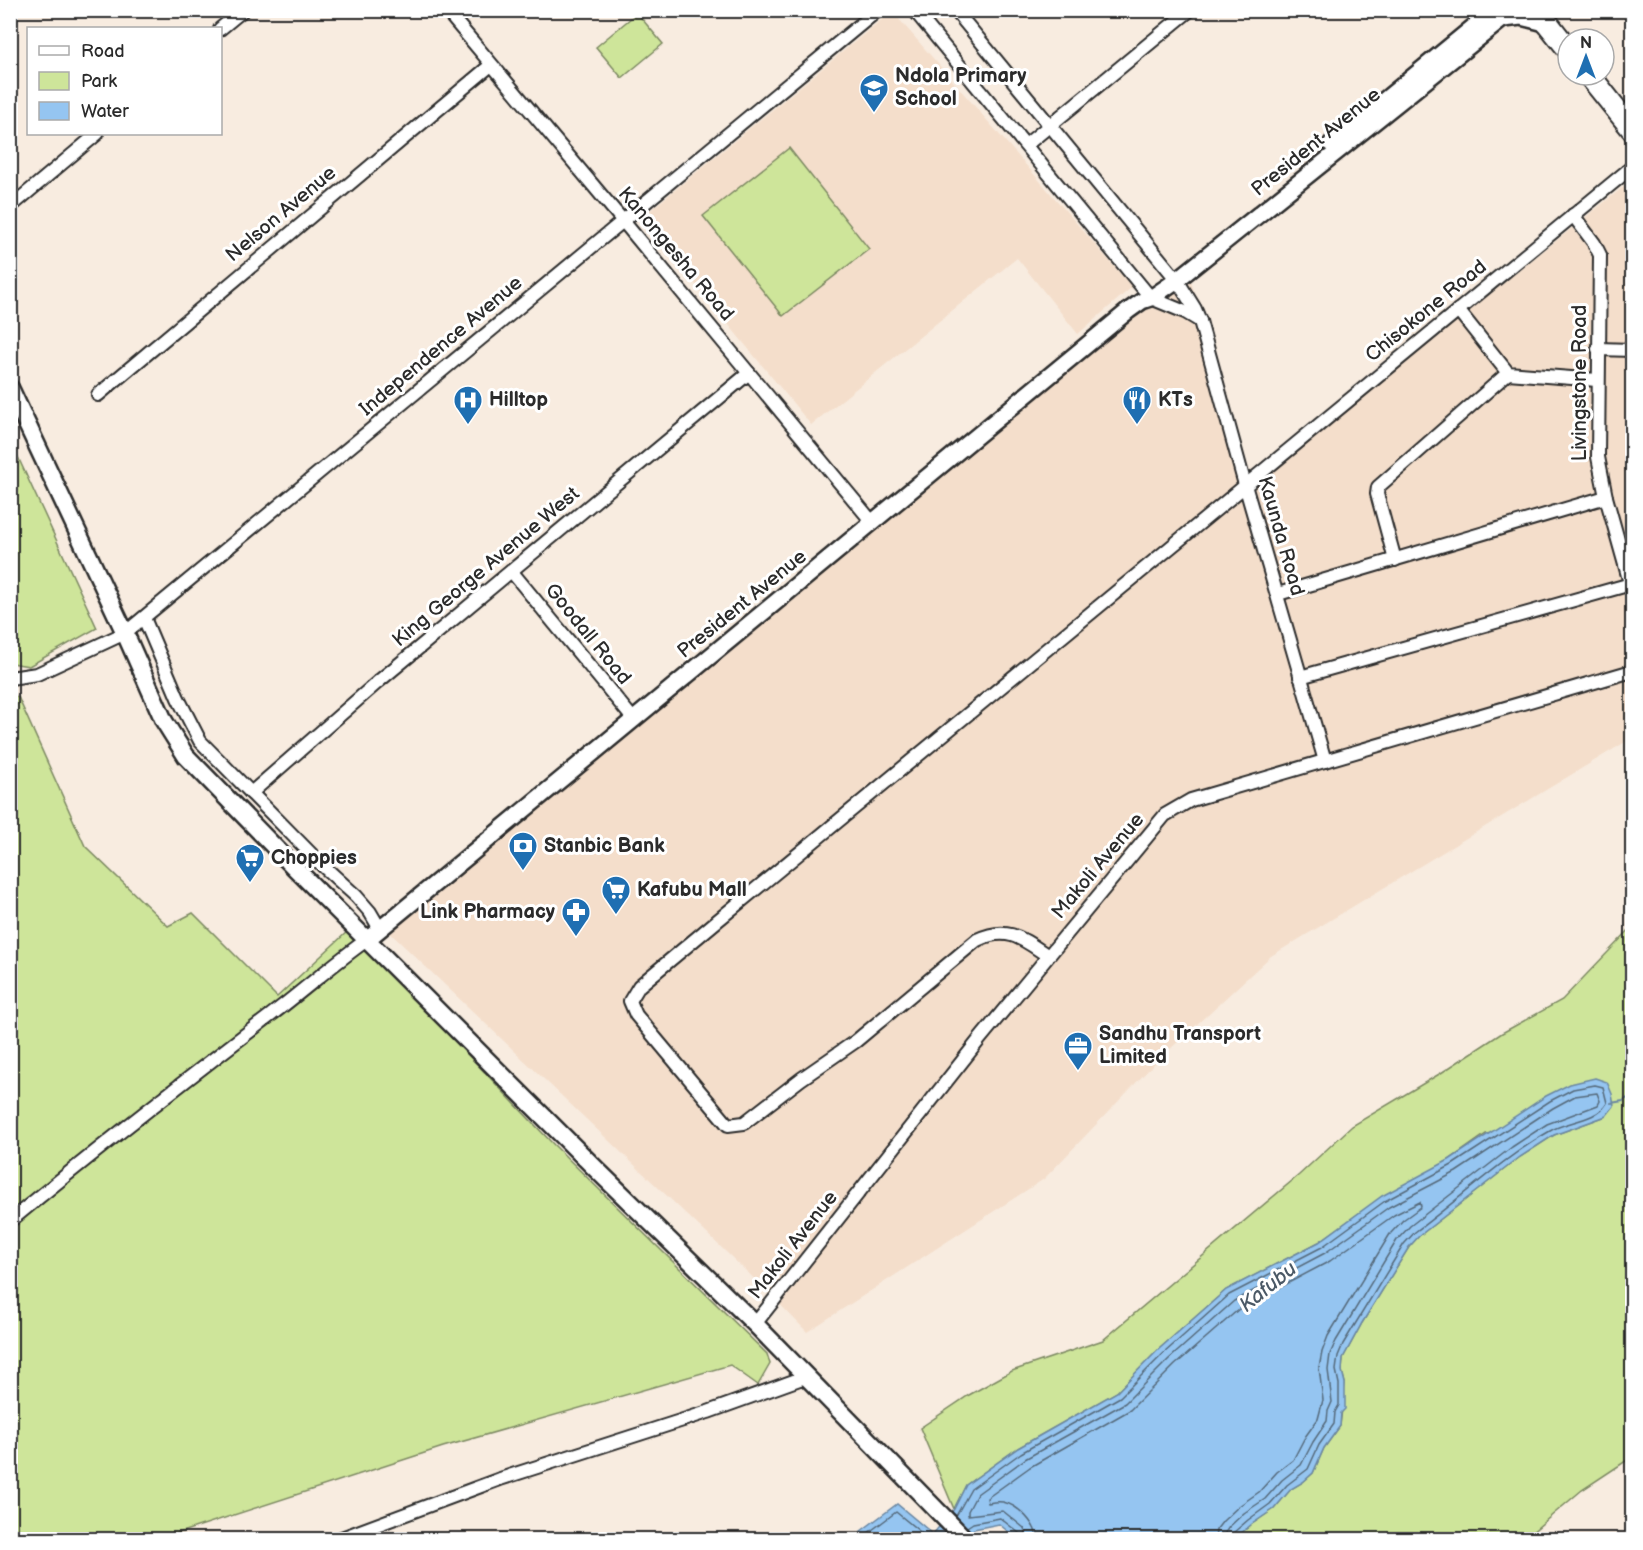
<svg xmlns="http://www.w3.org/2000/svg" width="1643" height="1550" font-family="'Balsamiq Sans',sans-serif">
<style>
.built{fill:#f4decb}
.green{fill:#cee59a;stroke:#7c8862;stroke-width:1.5}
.water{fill:#95c5f1;stroke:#6b87a2;stroke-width:1.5}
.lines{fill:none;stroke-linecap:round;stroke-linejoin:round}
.shore{stroke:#55697a;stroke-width:1.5}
.stream{stroke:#6b87a2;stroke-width:2}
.minor-casing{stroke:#2b2b2b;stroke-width:16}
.major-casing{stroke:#2b2b2b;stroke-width:20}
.highway-casing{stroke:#2b2b2b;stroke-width:21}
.minor{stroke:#fff;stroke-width:12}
.major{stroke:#fff;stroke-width:15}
.highway{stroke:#fff;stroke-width:16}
.labels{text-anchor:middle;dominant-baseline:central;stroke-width:6;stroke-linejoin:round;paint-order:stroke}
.poi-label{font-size:20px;font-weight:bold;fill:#2b2b2b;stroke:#fff;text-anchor:start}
.street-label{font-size:20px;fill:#2b2b2b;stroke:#fff}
.water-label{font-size:21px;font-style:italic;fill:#4b5966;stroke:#fff}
</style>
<rect width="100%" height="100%" fill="#f8ece0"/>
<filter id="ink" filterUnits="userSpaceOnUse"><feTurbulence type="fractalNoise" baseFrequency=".0167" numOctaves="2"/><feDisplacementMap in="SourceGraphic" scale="12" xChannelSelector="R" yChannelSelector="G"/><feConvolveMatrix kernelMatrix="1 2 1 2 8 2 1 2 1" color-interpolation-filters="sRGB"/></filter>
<g filter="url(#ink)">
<!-- built -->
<g class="built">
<polygon points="892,11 1132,287 1078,334 1017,258 811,425 641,218"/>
<polygon points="1632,180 1632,738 1271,956 1155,1063 1044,1179 807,1332 764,1288 387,930 1188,271 1252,485"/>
</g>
<!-- green -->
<g class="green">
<polygon points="637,13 663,44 622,78 596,47"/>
<polygon points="789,148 869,249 783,316 703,216"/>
<polygon points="11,442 97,628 29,666 11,663"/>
<polygon points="10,695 18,697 85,846 168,926 193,913 277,997 349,930 554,1145 767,1354 770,1364 758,1385 730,1365 443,1447 160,1539 11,1539"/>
<polygon points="1632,927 1632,1457 1582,1490 1524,1539 1234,1539 1252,1524 1274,1509 1291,1489 1303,1482 1313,1473 1324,1448 1340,1426 1345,1383 1342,1371 1343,1358 1362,1323 1409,1247 1419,1236 1520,1157 1554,1135 1606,1116 1486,1134 1449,1160 1361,1212 1319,1242 1226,1290 1159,1349 1117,1392 1018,1448 966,1485 954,1509 920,1428 969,1395 1012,1371 1103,1340 1299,1175 1352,1126 1441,1073 1502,1033 1562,1000"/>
</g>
<!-- water -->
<polygon class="water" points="1595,1078 1607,1082 1612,1094 1614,1106 1606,1116 1554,1135 1520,1157 1419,1236 1409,1247 1362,1323 1343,1358 1342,1371 1345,1383 1345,1409 1341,1413 1340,1426 1324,1448 1313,1473 1303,1482 1291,1489 1274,1509 1252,1524 1234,1539 1017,1539 999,1524 974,1529 965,1539 862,1539 861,1531 897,1504 933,1534 954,1509 966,1485 1018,1448 1117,1392 1159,1349 1226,1290 1319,1242 1382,1196 1449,1160 1546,1096 1570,1084"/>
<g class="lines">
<!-- shore -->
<g class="shore">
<path d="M956,1516L971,1489L1021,1453L1120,1397L1164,1353L1229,1295L1322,1247L1385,1201L1452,1165L1550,1101L1573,1089L1595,1085L1603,1087L1607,1103C1597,1121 1566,1121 1550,1131C1501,1159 1460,1199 1415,1232L1404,1244L1343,1344L1338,1356L1336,1370L1339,1384V1405L1335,1412L1334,1424L1319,1445L1308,1469L1287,1485L1270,1504L1248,1520L1233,1533L1232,1540"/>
<polyline points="967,1527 973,1523 1000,1518 1019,1533 1021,1540"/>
<polyline points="867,1540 868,1533 896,1512 930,1540"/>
<polyline points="1028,1540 1024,1528 1003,1511 968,1515 968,1511 977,1494 1025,1459 1125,1403 1169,1359 1234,1301 1325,1253 1389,1207 1456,1172 1553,1108 1575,1096 1597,1093 1600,1101 1598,1105 1547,1124 1512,1147 1410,1226 1397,1240 1336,1341 1330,1354 1328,1370 1332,1402 1328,1411 1327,1421 1313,1442 1301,1465 1282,1480 1265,1499 1244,1513 1229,1527 1225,1533 1224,1540"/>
<path d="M1037,1540C1037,1524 1018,1505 1003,1502C998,1501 993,1502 988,1503L987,1498L1030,1467L1130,1410L1175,1365L1239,1309L1330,1261L1394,1215L1420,1202L1421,1207L1403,1220L1390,1234L1328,1336L1322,1352L1319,1368L1323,1400L1318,1419L1305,1437L1293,1460L1277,1472L1259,1492L1239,1506L1223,1521L1216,1530L1215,1540"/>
</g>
<!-- stream -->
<polyline class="stream" points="1611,1103 1623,1101 1632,1095"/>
<!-- minor casing -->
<g class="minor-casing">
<g id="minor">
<polyline points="446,10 623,221 873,523"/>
<polyline points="914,10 1151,298 1185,312 1200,321"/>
<polyline points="955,10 1177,280 1195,309 1200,321 1245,485 1325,761"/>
<polyline points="1531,10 1568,56"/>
<polyline points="1543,10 1568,42"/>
<polyline points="220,29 243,10"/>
<polyline points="1583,75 1632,136"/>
<polyline points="1595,75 1632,122"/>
<polyline points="1026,145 1190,10"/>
<polyline points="15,203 97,134"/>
<polyline points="1573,215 1594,243 1600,255 1598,457 1606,497 1632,590"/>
<polyline points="1458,310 1508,373 1597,380"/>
<polyline points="1598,349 1632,350"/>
<polyline points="98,395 491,65"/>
<polyline points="1395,560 1377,494 1378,487 1508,373"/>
<polyline points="512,572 634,720"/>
<polyline points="1278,594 1606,497"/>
<polyline points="144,618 178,698 200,741 322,865 356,896 370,912 380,929"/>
<polyline points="1300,677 1631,584"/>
<polyline points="10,678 37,674 125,633 878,10"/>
<polyline points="251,793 379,681 749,373"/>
<path d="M1048,956C1023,939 1008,925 977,940L856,1041L801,1079L744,1123L728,1125L636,1015L630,1001L639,986L717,921L1632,167"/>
<path d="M10,1221C96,1150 183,1082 271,1015C304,990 334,963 368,939"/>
<polyline points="755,1324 979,1040 1165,815 1191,800 1632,671"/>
<polyline points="336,1540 500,1479 708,1412 805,1377"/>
</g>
</g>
<!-- major casing -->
<g class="major-casing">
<g id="major">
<polyline points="1504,19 1521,17 1541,22"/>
<polyline points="1331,144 1494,10"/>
<polyline points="368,939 1128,311 1142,301 1151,298 1177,280 1514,10"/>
</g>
</g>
<!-- highway casing -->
<g class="highway-casing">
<polyline id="highway" points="10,388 125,633 164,721 186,756 294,867 597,1170 755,1324 966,1540"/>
</g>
<!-- minor -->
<use href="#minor" class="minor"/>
<!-- major -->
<use href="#major" class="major"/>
<!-- highway -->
<use href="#highway" class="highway"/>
</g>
</g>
<!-- icons -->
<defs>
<g id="school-pin" transform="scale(1.5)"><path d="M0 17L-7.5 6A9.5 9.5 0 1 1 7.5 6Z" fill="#1f6fb2" stroke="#fff"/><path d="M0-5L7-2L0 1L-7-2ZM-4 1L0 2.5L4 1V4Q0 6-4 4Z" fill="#fff"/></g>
<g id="hospital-pin" transform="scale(1.5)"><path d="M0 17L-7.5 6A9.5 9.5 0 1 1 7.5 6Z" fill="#1f6fb2" stroke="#fff"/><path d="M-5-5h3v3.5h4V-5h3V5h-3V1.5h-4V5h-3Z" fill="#fff"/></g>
<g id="restaurant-pin" transform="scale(1.5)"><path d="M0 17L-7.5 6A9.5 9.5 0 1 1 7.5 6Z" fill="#1f6fb2" stroke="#fff"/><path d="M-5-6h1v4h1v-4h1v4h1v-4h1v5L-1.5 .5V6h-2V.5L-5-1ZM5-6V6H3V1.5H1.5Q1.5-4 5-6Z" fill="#fff"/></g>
<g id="bank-pin" transform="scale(1.5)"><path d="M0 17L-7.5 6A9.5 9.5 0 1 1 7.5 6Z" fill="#1f6fb2" stroke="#fff"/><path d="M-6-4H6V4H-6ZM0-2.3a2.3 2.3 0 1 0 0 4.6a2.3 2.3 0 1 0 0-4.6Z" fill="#fff"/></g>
<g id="supermarket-pin" transform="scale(1.5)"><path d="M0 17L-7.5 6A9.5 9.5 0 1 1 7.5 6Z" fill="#1f6fb2" stroke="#fff"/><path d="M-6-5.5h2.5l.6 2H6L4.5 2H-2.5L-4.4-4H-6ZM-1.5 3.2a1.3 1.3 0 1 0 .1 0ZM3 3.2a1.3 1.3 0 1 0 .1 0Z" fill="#fff"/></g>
<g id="pharmacy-pin" transform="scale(1.5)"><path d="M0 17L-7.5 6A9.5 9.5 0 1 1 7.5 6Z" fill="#1f6fb2" stroke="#fff"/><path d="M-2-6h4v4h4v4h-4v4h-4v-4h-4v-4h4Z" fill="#fff"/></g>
<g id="office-pin" transform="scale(1.5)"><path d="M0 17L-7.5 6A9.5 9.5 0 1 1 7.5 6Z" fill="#1f6fb2" stroke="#fff"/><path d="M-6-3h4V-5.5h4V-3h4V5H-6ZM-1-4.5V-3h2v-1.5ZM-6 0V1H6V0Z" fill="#fff"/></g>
</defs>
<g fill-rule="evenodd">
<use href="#school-pin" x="874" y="88"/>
<use href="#hospital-pin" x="468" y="400"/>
<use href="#restaurant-pin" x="1137" y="400"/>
<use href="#bank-pin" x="523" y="846"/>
<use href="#supermarket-pin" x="250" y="858"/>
<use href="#supermarket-pin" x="616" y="890"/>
<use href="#pharmacy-pin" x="576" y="912"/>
<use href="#office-pin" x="1078" y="1046"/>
</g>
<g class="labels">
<!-- poi labels -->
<g class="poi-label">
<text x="895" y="76">Ndola Primary<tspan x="895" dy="23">School</tspan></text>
<text x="489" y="400">Hilltop</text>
<text x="1158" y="400">KTs</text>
<text x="544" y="846">Stanbic Bank</text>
<text x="271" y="858">Choppies</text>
<text x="637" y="890">Kafubu Mall</text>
<text x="555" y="912" text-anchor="end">Link Pharmacy</text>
<text x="1099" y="1034">Sandhu Transport<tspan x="1099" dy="23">Limited</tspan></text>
</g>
<!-- street labels -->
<g class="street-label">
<text transform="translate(1316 142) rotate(-39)">President Avenue</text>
<text transform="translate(281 214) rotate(-40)">Nelson Avenue</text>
<text transform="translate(676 254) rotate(50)">Kanongesha Road</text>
<text transform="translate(1426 311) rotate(-39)">Chisokone Road</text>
<text transform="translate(441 346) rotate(-40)">Independence Avenue</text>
<text transform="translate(1580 383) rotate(-90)">Livingstone Road</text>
<text transform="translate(1281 536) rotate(74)">Kaunda Road</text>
<text transform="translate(486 567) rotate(-40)">King George Avenue West</text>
<text transform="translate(742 604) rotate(-39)">President Avenue</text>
<text transform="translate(588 634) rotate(51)">Goodall Road</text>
<text transform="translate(1098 866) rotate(-50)">Makoli Avenue</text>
<text transform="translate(793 1245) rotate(-52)">Makoli Avenue</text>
</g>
<!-- water labels -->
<g class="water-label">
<text transform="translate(1268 1287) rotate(-39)">Kafubu</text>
</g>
</g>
<!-- margin -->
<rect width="1643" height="1550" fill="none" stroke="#fff" stroke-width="36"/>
<rect x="18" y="18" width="1607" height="1514" fill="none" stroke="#2b2b2b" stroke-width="2" filter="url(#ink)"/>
<!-- legend -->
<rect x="27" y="27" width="195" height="108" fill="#ffffff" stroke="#aaaaaa" stroke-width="1.5"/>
<rect x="39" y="46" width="30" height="9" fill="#ffffff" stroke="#aaaaaa" stroke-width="1.5"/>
<text x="81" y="57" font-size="18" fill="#2b2b2b">Road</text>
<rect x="39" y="72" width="30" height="18" fill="#cee59a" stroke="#aaaaaa" stroke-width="1.5"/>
<text x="81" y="87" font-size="18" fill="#2b2b2b">Park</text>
<rect x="39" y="102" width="30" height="18" fill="#95c5f1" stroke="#aaaaaa" stroke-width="1.5"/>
<text x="81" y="117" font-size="18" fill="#2b2b2b">Water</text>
<!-- north arrow -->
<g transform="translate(1586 57)"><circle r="28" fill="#ffffff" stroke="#aaaaaa" stroke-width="1.5"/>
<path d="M0-4.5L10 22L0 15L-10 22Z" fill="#1f6fb2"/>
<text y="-9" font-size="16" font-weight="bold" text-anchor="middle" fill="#2b2b2b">N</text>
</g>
</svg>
